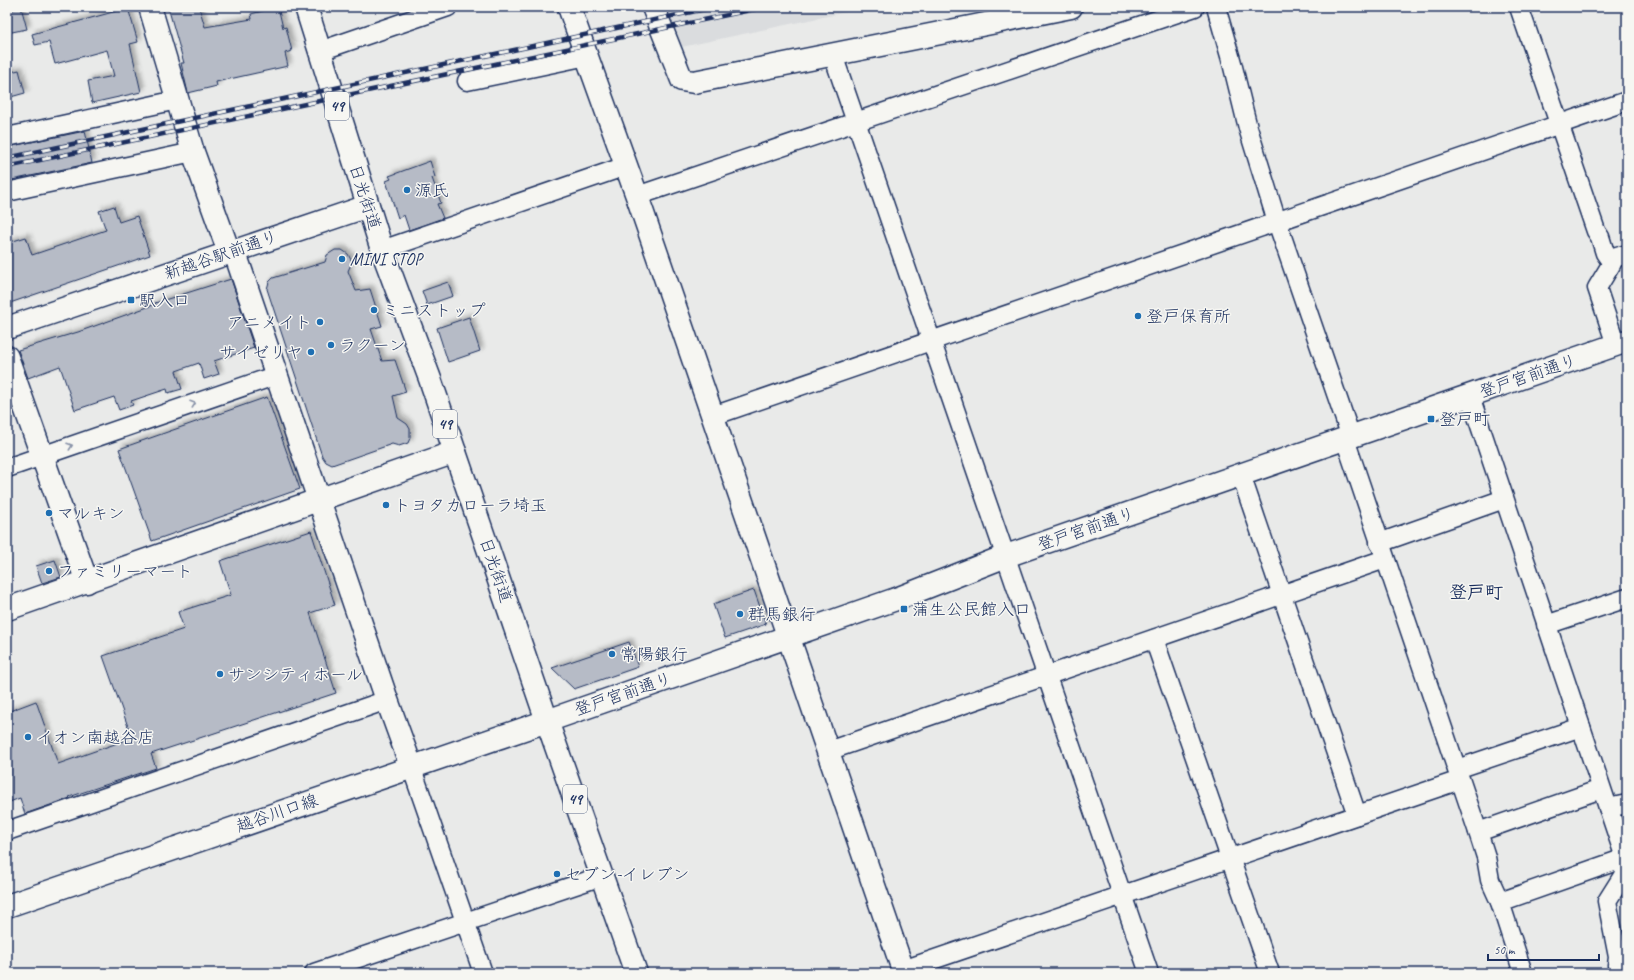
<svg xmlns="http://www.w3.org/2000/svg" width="1634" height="980" font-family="Caveat,'Klee One',sans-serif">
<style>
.built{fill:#dadcde}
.building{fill:#b6bbc6;stroke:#1b2f5e;filter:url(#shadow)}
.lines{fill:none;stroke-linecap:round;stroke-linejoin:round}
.minor-casing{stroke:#1b2f5e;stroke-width:21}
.tertiary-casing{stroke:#1b2f5e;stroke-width:25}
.secondary-casing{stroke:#1b2f5e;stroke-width:25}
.primary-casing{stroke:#1b2f5e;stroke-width:25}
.minor{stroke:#f6f6f2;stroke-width:18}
.tertiary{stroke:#f6f6f2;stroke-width:22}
.secondary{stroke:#f6f6f2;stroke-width:22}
.primary{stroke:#f6f6f2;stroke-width:22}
.rail-casing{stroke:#1b2f5e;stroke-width:4.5}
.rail{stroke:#f6f6f2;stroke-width:3;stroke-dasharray:9;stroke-linecap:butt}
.oneway{stroke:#8892a8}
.poi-dot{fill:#1f6fb2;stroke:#f6f6f2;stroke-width:1.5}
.labels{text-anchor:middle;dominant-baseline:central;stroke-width:3;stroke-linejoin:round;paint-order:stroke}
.shield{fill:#f6f6f2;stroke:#5d6b8a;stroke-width:1}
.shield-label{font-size:16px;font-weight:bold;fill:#1b2f5e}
.poi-label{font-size:17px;fill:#1b2f5e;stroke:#f6f6f2;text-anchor:start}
.street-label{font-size:17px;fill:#1b2f5e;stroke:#f6f6f2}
.neighbourhood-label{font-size:18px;font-weight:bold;fill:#1b2f5e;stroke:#f6f6f2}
</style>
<defs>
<filter id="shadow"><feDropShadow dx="3.5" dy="-3.5" stdDeviation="2" flood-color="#0004"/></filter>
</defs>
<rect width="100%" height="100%" fill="#e9eae9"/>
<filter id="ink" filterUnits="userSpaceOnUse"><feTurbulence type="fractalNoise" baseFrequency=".025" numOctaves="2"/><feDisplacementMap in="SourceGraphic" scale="8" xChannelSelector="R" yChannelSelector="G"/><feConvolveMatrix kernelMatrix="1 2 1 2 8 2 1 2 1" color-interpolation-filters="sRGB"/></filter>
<g filter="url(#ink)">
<!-- built -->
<polygon class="built" points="663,7 870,7 677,48"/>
<!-- building -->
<g class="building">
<polygon points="21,7 27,29 7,33 7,11"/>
<polygon points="168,7 199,7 205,27 252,19 251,14 278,7 283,28 286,27 292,51 285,53 288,66 216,82 217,86 188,93 181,63 184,63"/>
<polygon points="128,8 138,42 130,44 141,92 92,103 88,81 114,76 107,50 55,64 49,42 35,45 32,34"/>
<polygon points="19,70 25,93 7,98 7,73"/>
<polygon points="85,131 92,163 7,181 7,147"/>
<polygon points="430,161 435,177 432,178 441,203 437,204 443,218 409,230 404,215 398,218 386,181 391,179 389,176"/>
<polygon points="114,206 119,222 137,216 150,255 7,304 7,243 26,237 32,255 106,230 99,211"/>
<polygon points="335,250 342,250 348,254 352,262 348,271 356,291 370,289 382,326 371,329 382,361 395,360 406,392 393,396 398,418 407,424 410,429 410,438 408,443 399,446 392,444 332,465 326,462 322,456 267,289 269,282 273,278 325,262 327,255"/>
<polygon points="231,279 254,348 214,361 219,374 204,379 199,363 176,371 182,389 168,393 167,389 131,401 133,405 119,410 114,397 75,410 60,366 28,378 18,350 78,332 156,304 155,303"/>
<polygon points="448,282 453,296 427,305 422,291"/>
<polygon points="469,317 480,351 448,362 437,328"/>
<polygon points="267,397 300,489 152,541 119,449"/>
<polygon points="311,531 335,605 310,613 336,693 151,754 156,768 69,797 70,798 25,814 20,798 7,803 7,712 36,701 58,764 132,738 103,656 184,629 178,612 231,595 220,561"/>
<polygon points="55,560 61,577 42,583 36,566"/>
<polygon points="754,590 766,624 725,638 713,604"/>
<polygon points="629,642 638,667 574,689 552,668"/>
</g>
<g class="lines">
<!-- minor casing -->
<g class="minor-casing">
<g id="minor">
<polyline points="1216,7 1232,63 1248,128 1277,222 1351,437"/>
<polyline points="1519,7 1596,231 1600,237 1605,253 1612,263 1597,288 1616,345"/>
<polyline points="320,51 448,7"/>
<polyline points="833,55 1149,973"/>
<polyline points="467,81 587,56"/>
<polyline points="7,137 177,100"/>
<polyline points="7,192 193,152"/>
<polyline points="637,196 1195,7"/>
<polyline points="382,250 626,166"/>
<polyline points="1610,259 1627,254"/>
<polyline points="1470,396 1625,858 1624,874 1607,901 1618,957 1617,965 1618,973"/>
<polyline points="713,416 1627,101"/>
<polyline points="1345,439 1478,832 1486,857 1490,880 1500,902 1523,973"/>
<polyline points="7,468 277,375"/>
<polyline points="1241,475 1357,815"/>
<polyline points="1379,543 1504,499"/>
<polyline points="1546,625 1627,598"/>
<polyline points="1154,639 1270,973"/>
<polyline points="828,751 1385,559"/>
<polyline points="411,766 483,973"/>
<polyline points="1457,769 1581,727"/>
<polyline points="1608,808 1627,804"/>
<polyline points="7,831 387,700"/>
<polyline points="1478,832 1601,789"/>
<polyline points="1500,902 1625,858"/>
<polyline points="903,970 1460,780"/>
<polyline points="314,973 602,876"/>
</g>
</g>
<!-- tertiary casing -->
<g class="tertiary-casing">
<g id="tertiary">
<polyline points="150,7 193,152 229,252"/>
<polyline points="569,7 637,196 904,973"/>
<polyline points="653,7 682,80 694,82 1071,7"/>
<polyline points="234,250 387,700 411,766"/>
<polyline points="7,328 368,206"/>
<polyline points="7,357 87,582"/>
<polyline points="7,609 455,452"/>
<polyline points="547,721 899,598 1006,556 1627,341"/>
</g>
</g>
<!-- secondary casing -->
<g class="secondary-casing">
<polyline id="secondary" points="7,906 547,721"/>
</g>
<!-- primary casing -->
<g class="primary-casing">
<polyline id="primary" points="306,7 382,250 430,379 547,721 636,973"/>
</g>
<!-- minor -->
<use href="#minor" class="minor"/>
<!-- tertiary -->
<use href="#tertiary" class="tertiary"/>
<!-- secondary -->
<use href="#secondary" class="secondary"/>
<!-- primary -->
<use href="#primary" class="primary"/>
<!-- rail casing -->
<g class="rail-casing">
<g id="rail">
<polyline points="7,158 715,7"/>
<polyline points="7,167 765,7"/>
</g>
</g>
<!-- rail -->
<use href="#rail" class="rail"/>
</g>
<!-- one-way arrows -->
<defs><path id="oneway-chevron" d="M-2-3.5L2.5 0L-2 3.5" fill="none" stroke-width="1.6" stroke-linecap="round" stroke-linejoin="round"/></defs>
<g class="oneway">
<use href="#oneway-chevron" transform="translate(193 404) rotate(-19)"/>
<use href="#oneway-chevron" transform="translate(70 446) rotate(-19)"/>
</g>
</g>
<!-- markers -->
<g class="poi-dot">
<circle cx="407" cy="190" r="4"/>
<circle cx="342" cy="259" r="4"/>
<rect x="127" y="296" width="8" height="8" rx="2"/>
<circle cx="374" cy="310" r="4"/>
<circle cx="1138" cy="316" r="4"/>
<circle cx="320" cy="322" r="4"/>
<circle cx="331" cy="345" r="4"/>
<circle cx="311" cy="352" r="4"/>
<rect x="1427" y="415" width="8" height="8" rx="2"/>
<circle cx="386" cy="505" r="4"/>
<circle cx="49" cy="513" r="4"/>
<circle cx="49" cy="571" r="4"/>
<rect x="900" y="605" width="8" height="8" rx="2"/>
<circle cx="740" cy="614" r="4"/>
<circle cx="612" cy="654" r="4"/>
<circle cx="220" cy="674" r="4"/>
<circle cx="28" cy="737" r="4"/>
<circle cx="557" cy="874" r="4"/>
</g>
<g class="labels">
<!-- shield labels -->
<g class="shield">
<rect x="325" y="92" width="24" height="28" rx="3"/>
<rect x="433" y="410" width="24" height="28" rx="3"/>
<rect x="563" y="785" width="24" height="28" rx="3"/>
</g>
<g class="shield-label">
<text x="337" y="106">49</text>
<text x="445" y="424">49</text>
<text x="575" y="799">49</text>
</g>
<!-- poi labels -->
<g class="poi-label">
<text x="415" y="190">源氏</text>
<text x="350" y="259">MINI STOP</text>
<text x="139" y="300">駅入口</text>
<text x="382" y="310">ミニストップ</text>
<text x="1146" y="316">登戸保育所</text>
<text x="312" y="322" text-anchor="end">アニメイト</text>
<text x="339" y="345">ラクーン</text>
<text x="303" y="352" text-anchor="end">サイゼリヤ</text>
<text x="1439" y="419">登戸町</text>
<text x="394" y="505">トヨタカローラ埼玉</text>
<text x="57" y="513">マルキン</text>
<text x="57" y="571">ファミリーマート</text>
<text x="912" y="609">蒲生公民館入口</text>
<text x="748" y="614">群馬銀行</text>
<text x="620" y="654">常陽銀行</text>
<text x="228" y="674">サンシティホール</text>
<text x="36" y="737">イオン南越谷店</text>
<text x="565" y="874">セブン-イレブン</text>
</g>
<!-- street labels -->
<g class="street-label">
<text transform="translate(365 197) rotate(72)">日光街道</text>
<text transform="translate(221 255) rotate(-19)">新越谷駅前通り</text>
<text transform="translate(1528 376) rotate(-19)">登戸宮前通り</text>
<text transform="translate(1086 529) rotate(-19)">登戸宮前通り</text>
<text transform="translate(496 570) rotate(71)">日光街道</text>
<text transform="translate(623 694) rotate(-19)">登戸宮前通り</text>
<text transform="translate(277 813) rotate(-19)">越谷川口線</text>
</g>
<!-- neighbourhood labels -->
<g class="neighbourhood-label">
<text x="1476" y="592">登戸町</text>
</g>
</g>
<!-- margin -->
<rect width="1634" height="980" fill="none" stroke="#f6f6f2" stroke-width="24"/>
<rect x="12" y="12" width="1610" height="956" fill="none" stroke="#1b2f5e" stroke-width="1.5" filter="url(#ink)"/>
<!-- scale -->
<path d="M1488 954v6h111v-6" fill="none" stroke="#1b2f5e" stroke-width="2"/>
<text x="1494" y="954" font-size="12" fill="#1b2f5e" stroke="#f6f6f2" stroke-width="3" paint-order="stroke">50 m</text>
</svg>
